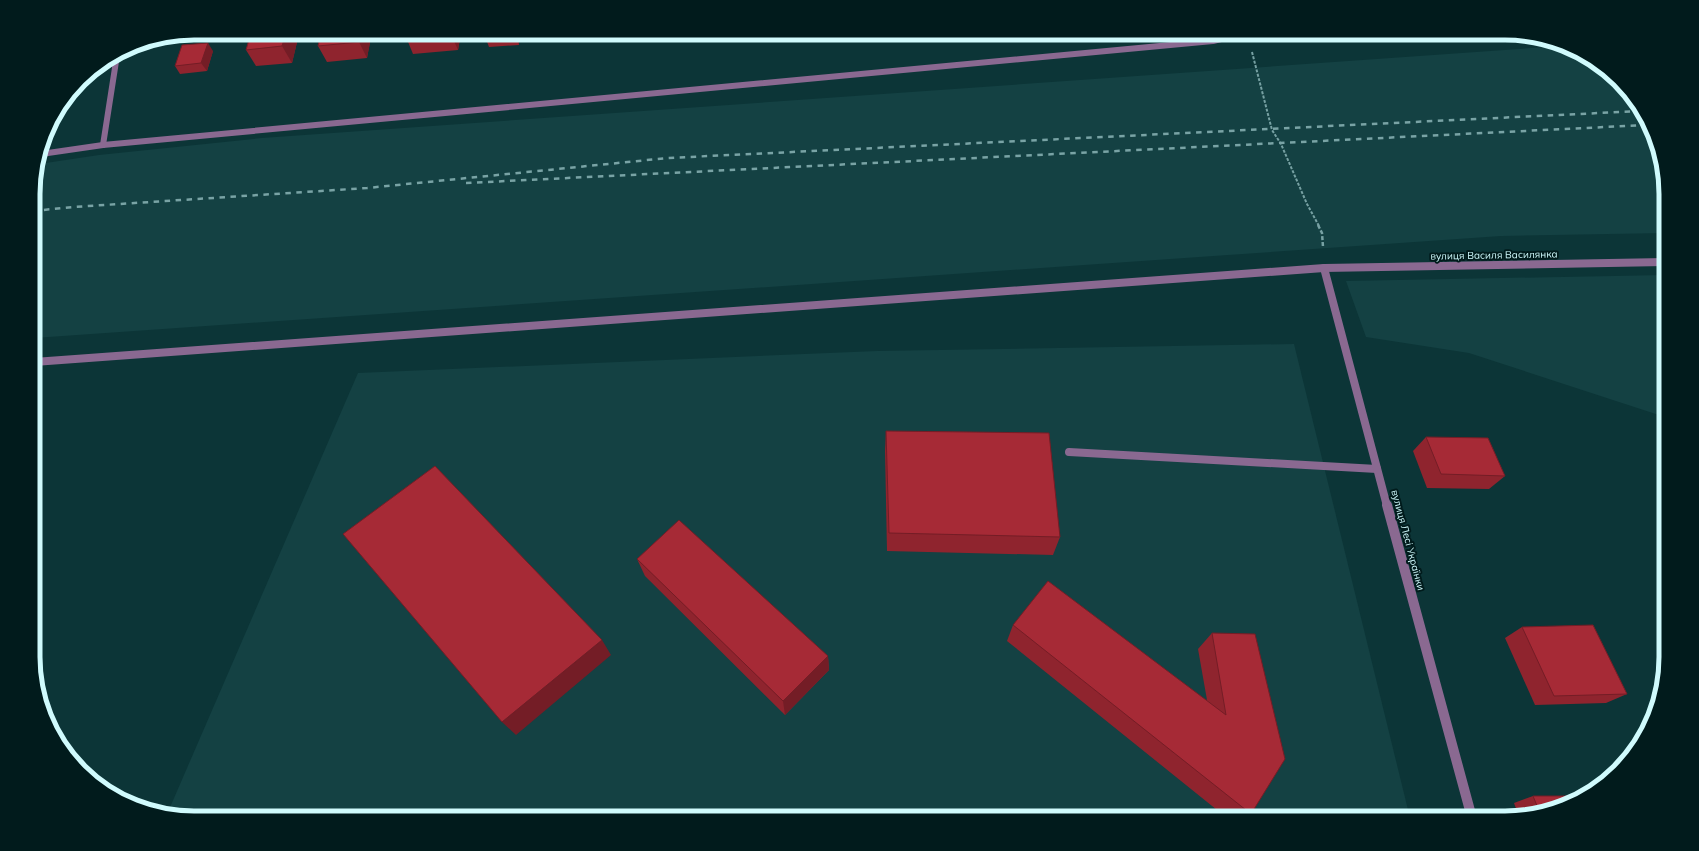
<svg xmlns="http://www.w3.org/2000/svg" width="1699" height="851" font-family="Mulish,sans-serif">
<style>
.built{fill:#144143}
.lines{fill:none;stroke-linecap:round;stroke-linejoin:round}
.path-far1{stroke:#77a1a3;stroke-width:2;stroke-dasharray:3 1.5;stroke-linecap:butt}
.path{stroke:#77a1a3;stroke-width:2.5;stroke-dasharray:4 2;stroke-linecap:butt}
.service{stroke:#8a6991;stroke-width:8}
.minor{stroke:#8a6991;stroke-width:6}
.tertiary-far2{stroke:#8a6991;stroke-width:6}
.tertiary-far1{stroke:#8a6991;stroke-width:8}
.tertiary{stroke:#8a6991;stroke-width:10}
.rail{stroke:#79a3a5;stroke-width:2.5;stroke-dasharray:5.5 5.5;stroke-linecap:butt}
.wall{fill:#8f242e}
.shaded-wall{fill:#741d26}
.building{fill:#a62a36;stroke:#741d26}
.labels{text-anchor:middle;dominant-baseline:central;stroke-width:4;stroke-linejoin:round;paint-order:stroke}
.street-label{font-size:10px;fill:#d0fbfd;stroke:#011b1c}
.rim{fill:none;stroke:#d0fbfd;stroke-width:5}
</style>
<rect width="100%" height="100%" fill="#0c3537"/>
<!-- built -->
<g class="built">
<polygon points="1561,46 1576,50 1611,73 1639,104 1665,173 1665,233 1501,236 34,338 33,183 39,164 99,155 262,138"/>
<polygon points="1665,275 1665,417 1469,353 1366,337 1346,281"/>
<polygon points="1294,344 1410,818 194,818 168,812 358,373 877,351"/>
</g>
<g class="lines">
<!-- path-far1 -->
<polyline class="path-far1" points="1252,52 1272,130 1281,144 1307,204 1319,226"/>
<!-- path -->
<polyline class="path" points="1318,225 1322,233 1323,247"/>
<!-- service -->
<polyline class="service" points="1069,452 1377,469"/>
<!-- minor -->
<polyline class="minor" points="103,145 117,55"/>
<!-- tertiary-far2 -->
<polyline class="tertiary-far2" points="41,154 103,145 1213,41 1245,33"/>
<!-- tertiary-far1 -->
<g class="tertiary-far1">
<polyline points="1324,268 1387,506"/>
<polyline points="34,362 1324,268 1665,262"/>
</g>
<!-- tertiary -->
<polyline class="tertiary" points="1387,505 1472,818"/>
<!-- rail -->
<g class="rail">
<polyline points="466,183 1646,125"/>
<polyline points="33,211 73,207 367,188 668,158 1641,111"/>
</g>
</g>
<!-- wall -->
<g class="wall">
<polygon points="251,33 295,33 298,38 292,63 256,66 246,50"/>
<polygon points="321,33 369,33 371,37 367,58 327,62 318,46"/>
<polygon points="461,33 458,50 413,54 406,37"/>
<polygon points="486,33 519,33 519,45 489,47 486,39"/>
<polygon points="559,33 598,33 598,38 562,41"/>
<polygon points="637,33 658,33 637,35"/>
<polygon points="213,51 207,71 180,74 175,66"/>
<polygon points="886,431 1060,537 1053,555 887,551 885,451"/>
<polygon points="1426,437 1505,476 1489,489 1427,488 1413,451"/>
<polygon points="637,559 828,656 829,670 785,715 645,576"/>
<polygon points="1013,625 1207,700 1198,649 1212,633 1251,814 1245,818 1227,818 1007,641"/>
<polygon points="1522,627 1627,694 1606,703 1535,705 1505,638"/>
<polygon points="1533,796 1556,810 1519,817 1514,803"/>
</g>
<!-- shaded-wall -->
<g class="shaded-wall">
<polygon points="286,33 295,33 298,38 292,63 282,46"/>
<polygon points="361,33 369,33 371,37 367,58 359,42"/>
<polygon points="451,33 461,33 458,50 451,34"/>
<polygon points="516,33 519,33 519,45 516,36"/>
<polygon points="208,43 213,51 207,71 201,63"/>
<polygon points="602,640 611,655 516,735 502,722"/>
<polygon points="828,656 829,670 785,715 783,701"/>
</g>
<!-- building -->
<g class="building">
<polygon points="251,33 286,33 282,46 246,50"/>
<polygon points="321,33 361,33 359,42 318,46"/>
<polygon points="407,33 451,33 451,34 406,37"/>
<polygon points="486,33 516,33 516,36 486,39"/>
<polygon points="208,43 201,63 175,66 182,45"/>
<polygon points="886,431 1049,433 1060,537 889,533"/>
<polygon points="1426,437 1488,438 1505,476 1441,474"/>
<polygon points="435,466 602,640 502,722 343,534"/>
<polygon points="679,520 828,656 783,701 637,559"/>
<polygon points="1048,581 1226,715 1212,633 1255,634 1285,759 1251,814 1013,625"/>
<polygon points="1593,625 1627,694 1554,696 1522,627"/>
<polygon points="1533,796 1584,796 1556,810 1540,813"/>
</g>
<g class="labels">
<!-- street labels -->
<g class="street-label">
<text transform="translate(1494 255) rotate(-1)">вулиця Василя Василянка</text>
<text transform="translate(1408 540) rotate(75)">вулиця Лесі Українки</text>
</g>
</g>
<!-- crop -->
<path d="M0 0H1699V851H0ZM194 40H1505A154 154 0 0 1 1659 194V657A154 154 0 0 1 1505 811H194A154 154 0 0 1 40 657V194A154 154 0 0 1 194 40Z" fill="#011b1c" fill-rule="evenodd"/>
<path class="rim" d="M194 40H1505A154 154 0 0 1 1659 194V657A154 154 0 0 1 1505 811H194A154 154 0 0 1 40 657V194A154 154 0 0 1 194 40Z"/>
</svg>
